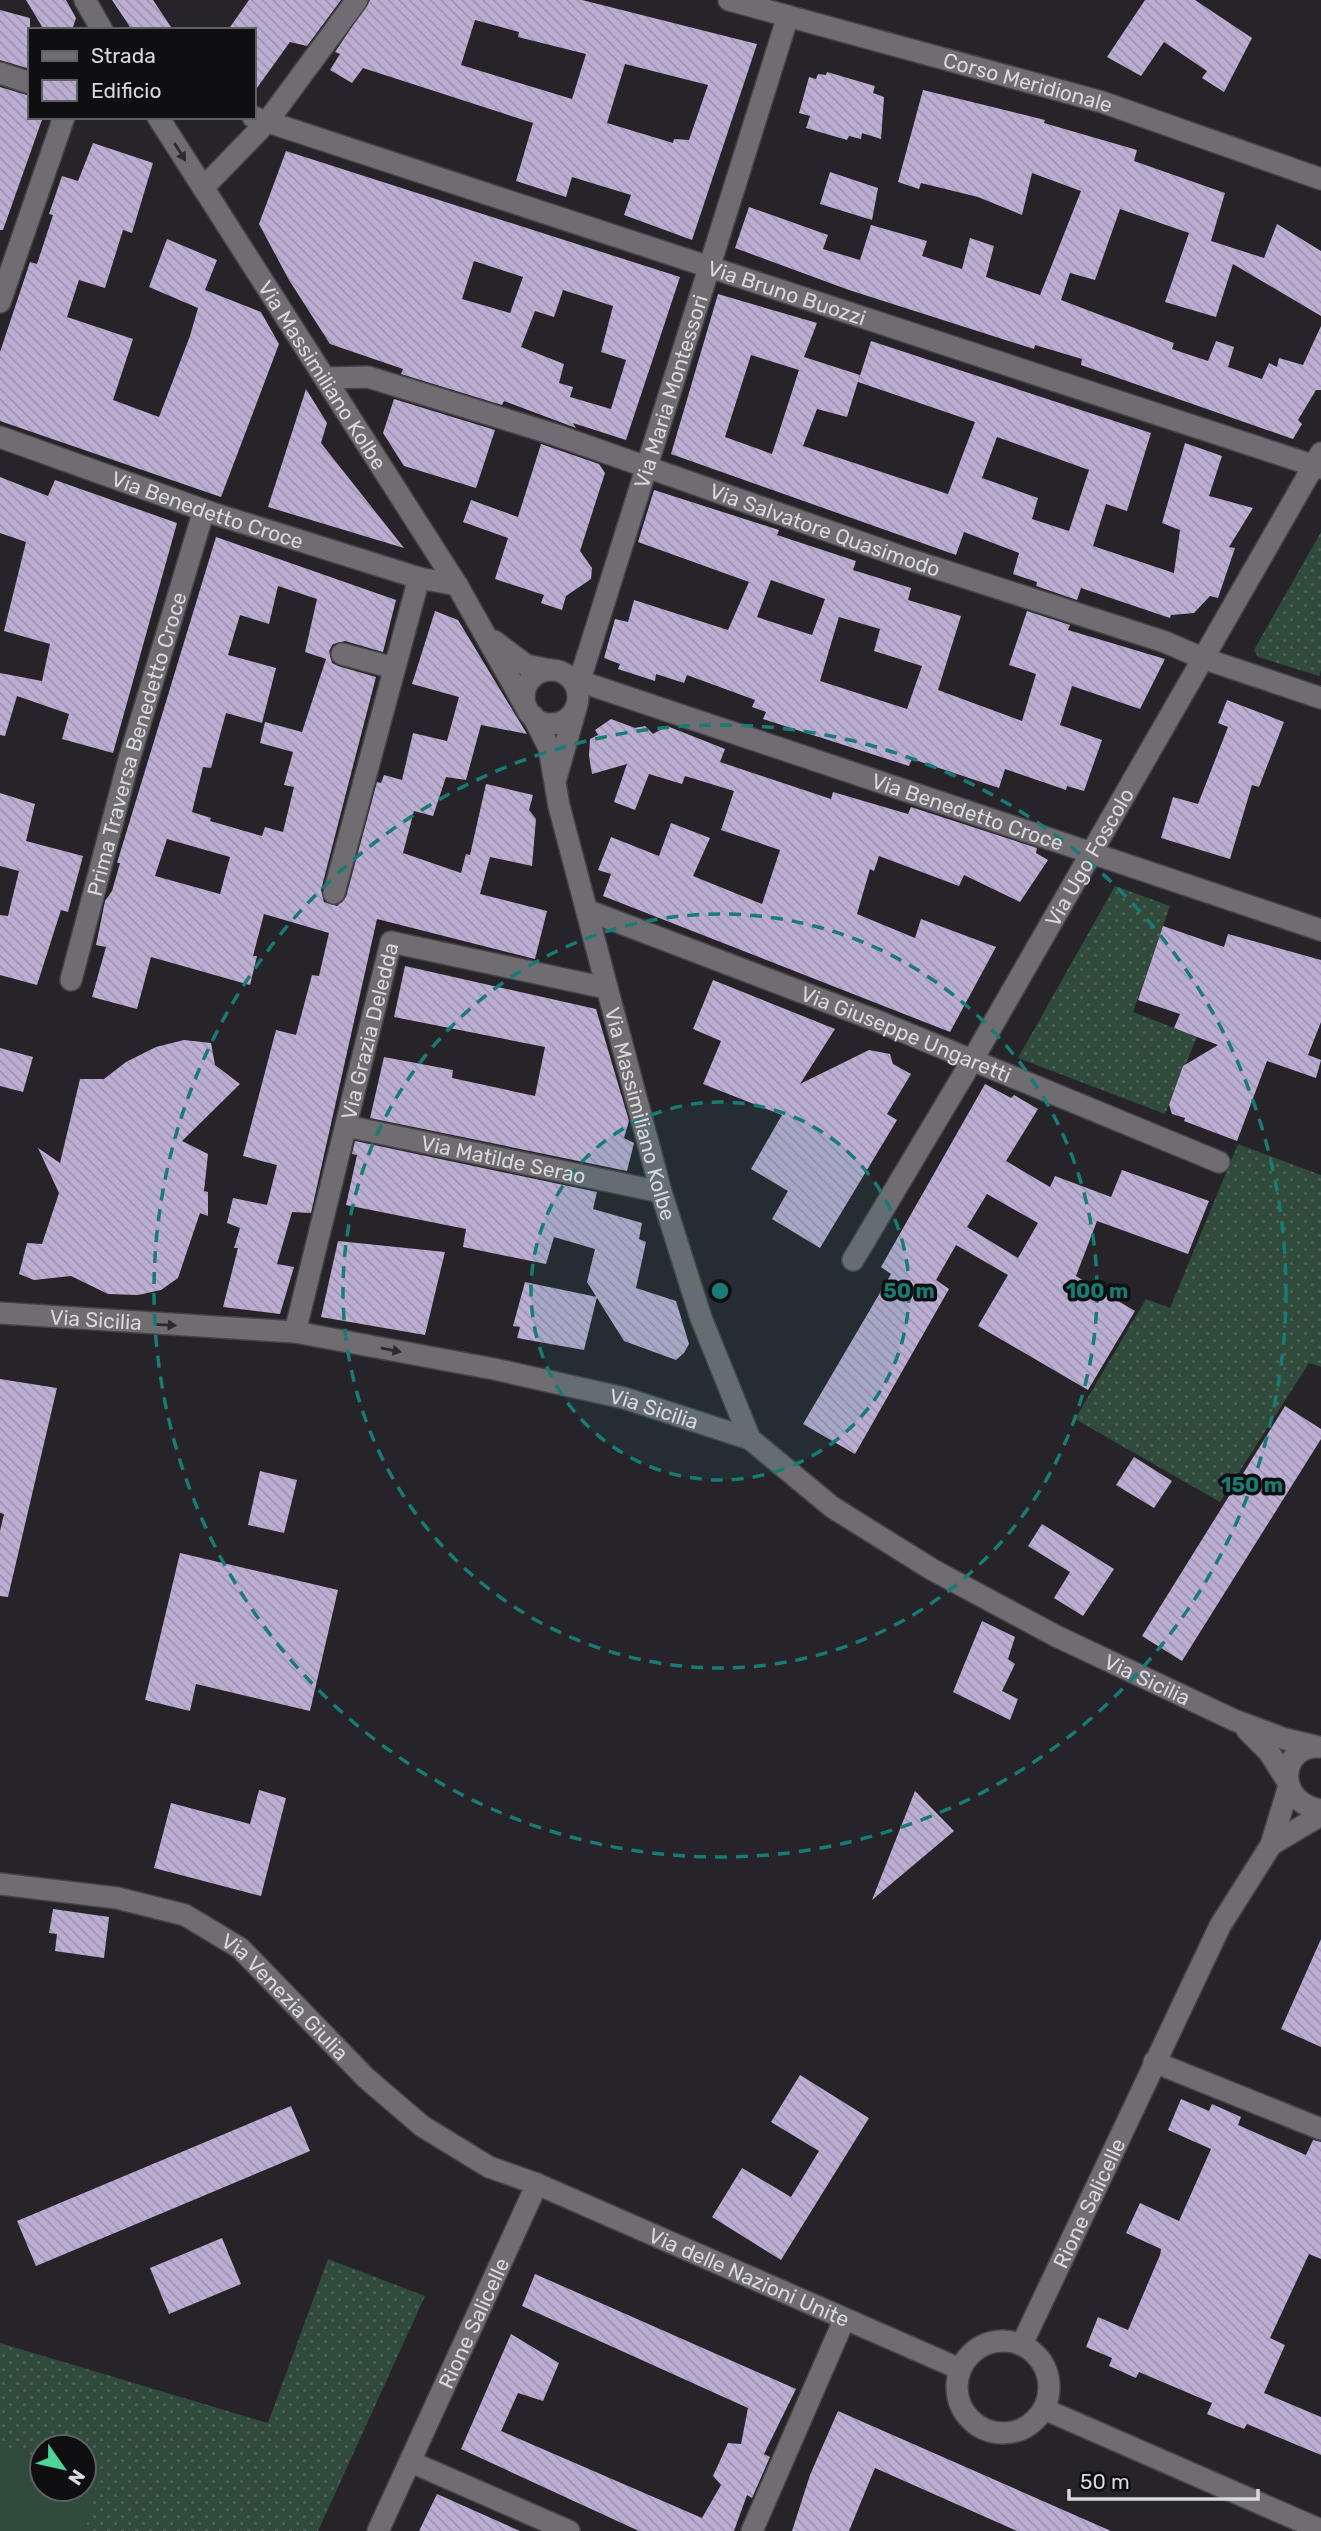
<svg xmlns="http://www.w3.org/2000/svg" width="1321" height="2531" font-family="Rubik,sans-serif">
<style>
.grass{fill:url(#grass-dots);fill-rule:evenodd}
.garden{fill:#304a3c}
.building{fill:url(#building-back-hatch);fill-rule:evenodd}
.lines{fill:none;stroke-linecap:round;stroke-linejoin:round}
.minor-casing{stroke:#444346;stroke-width:24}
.minor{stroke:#6f6d72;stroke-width:21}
.oneway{fill:#2c2a2d}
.ring{fill:none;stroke:#197b73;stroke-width:3.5;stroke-dasharray:12 9}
.labels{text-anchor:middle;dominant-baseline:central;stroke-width:7;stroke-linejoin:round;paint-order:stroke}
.street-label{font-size:21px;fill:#d9d8db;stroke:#0f0e10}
.centre{fill:#197b73;stroke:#0f0e10;stroke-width:3.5}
.ring-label{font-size:21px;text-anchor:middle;font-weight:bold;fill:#197b73;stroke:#0f0e10;stroke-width:7;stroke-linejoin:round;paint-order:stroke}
</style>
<defs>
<pattern id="grass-dots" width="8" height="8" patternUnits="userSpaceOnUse" patternTransform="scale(1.75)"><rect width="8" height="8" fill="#304a3c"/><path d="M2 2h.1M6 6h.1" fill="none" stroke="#4d6358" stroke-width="1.8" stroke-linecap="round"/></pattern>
<pattern id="building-back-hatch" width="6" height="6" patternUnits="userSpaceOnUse" patternTransform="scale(1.75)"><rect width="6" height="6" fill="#bcaed3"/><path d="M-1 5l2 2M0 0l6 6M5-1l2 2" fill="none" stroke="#9d93af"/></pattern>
</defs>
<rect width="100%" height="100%" fill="#262429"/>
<!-- grass -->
<g class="grass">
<polygon points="1321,532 1321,670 1319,676 1258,657 1254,650"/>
<polygon points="1115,886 1170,906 1133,1012 1197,1037 1165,1114 1018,1058"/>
<polygon points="1238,1144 1321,1175 1321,1367 1309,1363 1220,1502 1075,1419 1146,1299 1170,1308"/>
<path d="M328,2259L425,2296L318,2531H0V2343L268,2423ZM42,2447H84V2489H42Z"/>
</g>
<!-- garden -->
<polygon class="garden" points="0,2448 42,2458 42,2489 84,2489 84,2468 99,2471 85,2531 0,2531"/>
<!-- building -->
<g class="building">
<polygon points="26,0 66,0 76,18 72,30 44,30"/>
<polygon points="112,0 153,0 173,30 132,30"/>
<polygon points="249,0 341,0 307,46 290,42 254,92 254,30 228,30"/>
<path d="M370,0H582L757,44L692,240L624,215L631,195L572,177L566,197L516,181L533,123L363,68L352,83L330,70L340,54L335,52ZM475,20L519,32L518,37L586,54L572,99L461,65ZM625,64L708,85L689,140L674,139L673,143L607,123Z"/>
<polygon points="1145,0 1195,0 1252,38 1224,92 1202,78 1207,71 1164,42 1141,76 1107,57"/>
<polygon points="0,10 30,18 30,69 0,60"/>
<polygon points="827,72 875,86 873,93 884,97 881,139 862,133 861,139 849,136 847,140 806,128 810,116 799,113 809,77 816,79 818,74 826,75"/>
<polygon points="0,87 30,96 30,117 43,117 3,230 0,230"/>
<polygon points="923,90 1045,120 1044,123 1137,150 1134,161 1225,193 1211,241 1264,258 1277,224 1321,251 1321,316 1233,264 1216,317 1165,302 1189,233 1120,209 1095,280 1070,273 1061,300 1174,343 1172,349 1208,361 1216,341 1234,347 1228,367 1262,379 1269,363 1277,367 1279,358 1303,365 1321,326 1321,390 1316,390 1298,420 1302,424 1293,439 1081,365 1082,359 1035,345 1034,349 849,290 735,248 749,207 828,235 823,249 860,260 871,225 927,241 922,256 962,269 970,238 994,246 986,277 1040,295 1081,191 1032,173 1022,215 978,197 921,183 919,189 898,182"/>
<polygon points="93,143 153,163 132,233 123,230 105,288 79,280 67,317 133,339 113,400 159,417 190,336 198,308 149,287 167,239 217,260 205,290 261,312 279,344 221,497 0,421 0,352 30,262 37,264 53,215 49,214 62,176 78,181"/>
<path d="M286,151L680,277L626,440L573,423L576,428L504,401L502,405L401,374L403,369L330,344L289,280L259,224ZM474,261L523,277L510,313L462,299ZM563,290L613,306L601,352L626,360L611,409L570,397L573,387L559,383L564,364L521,347L535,311L554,317Z"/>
<polygon points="830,172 878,188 872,220 820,204"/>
<path d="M718,294L817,323L804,357L860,375L847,417L817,409L803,446L948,494L975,422L858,382L871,341L1151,433L1127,511L1106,504L1093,546L1174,573L1180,530L1162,523L1185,443L1222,456L1209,496L1253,508L1229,547L1235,548L1218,598L1210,596L1194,613L1171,615L1170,618L1081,588L1077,600L1036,586L1037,582L1013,574L1019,553L964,532L956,555L671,454ZM751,355L799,370L772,454L725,437ZM997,437L1089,470L1069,531L1032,519L1038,498L982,478Z"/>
<polygon points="306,389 327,423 321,443 404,548 268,507"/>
<polygon points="394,399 495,430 476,488 404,466 383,433"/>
<polygon points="541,444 599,464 605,473 580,551 592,568 591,579 566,596 562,610 541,603 544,595 495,579 508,538 463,522 471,500 518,517"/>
<polygon points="0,477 48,496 55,480 177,523 113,753 62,739 69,714 17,696 5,736 0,735 0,673 42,681 50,644 4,631 26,542 0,533"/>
<path d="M654,490L779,530L777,535L856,561L853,570L911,588L908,600L961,616L938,690L1022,721L1036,674L1009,665L1027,611L1070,625L1068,630L1165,659L1140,709L1072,686L1060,725L1102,740L1084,791L1067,786L1066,790L1005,769L999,788L912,759L909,766L763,719L766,712L752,707L755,700L687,675L684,683L656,674L655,681L618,669L620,664L604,658L615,619L628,622L634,600L728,630L749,582L638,542ZM771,580L825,599L812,635L757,617ZM839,617L880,629L874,651L922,666L907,709L820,681Z"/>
<path d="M216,537L396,600L383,652L345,641L333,644L329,651L332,663L338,666L376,677L321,890L324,902L337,906L346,897L377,782L381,783L384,775L402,780L413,733L447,741L459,697L412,684L435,611L458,620L527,734L481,725L466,780L446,777L433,816L414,811L403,853L461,873L466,854L470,855L486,784L533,795L529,810L536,819L532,866L490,857L480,894L547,911L535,959L377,919L311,1213L292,1212L277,1264L294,1267L280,1314L223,1307L238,1248H234L240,1228L227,1223L233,1198L267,1205L277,1165L243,1156L276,1030L296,1035L312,975L319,976L329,933L264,914L253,956H257L250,985L151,957L137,1009L92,997L106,947L96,945L105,901L112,891L120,863H117ZM278,586L317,599L305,652L326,659L302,732L265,722L260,743L293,752L284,785L294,787L283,832L265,827L262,836L210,821L211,818L192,812L203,767L211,768L226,713L262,723L276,668L228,655L240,615L269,624ZM167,839L230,857L220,894L155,876Z"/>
<polygon points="1227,700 1284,722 1259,787 1252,785 1230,859 1161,838 1173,797 1198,804 1228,727 1218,723"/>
<polygon points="611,719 635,728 645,726 653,734 667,726 725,749 720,762 831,799 833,792 908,814 911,807 1037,848 1036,853 1048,860 1020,902 964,875 959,886 879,856 874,871 870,869 857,914 915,938 921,919 996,947 950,1032 603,896 611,874 598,870 611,837 659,856 671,823 710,838 693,876 762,904 780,850 721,830 734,791 685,776 682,784 649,774 635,810 614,802 627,764 592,774 589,756 590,739 598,735 595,730"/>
<polygon points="0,793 35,804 26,841 83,856 68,912 61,910 37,985 0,975 0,915 8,916 19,871 0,866"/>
<polygon points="1163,926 1224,947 1228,934 1321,960 1321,1022 1308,1055 1321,1060 1316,1078 1267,1061 1237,1141 1184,1121 1185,1118 1172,1114 1169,1105 1183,1066 1218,1045 1174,1028 1180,1014 1138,1000"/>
<polygon points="405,966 596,1009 629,1121 624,1138 634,1143 627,1171 370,1118 384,1057 453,1070 452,1078 535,1096 545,1047 394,1017"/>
<polygon points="713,980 835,1029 800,1084 869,1050 890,1054 893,1064 911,1074 887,1114 897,1120 820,1248 772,1219 788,1191 751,1169 782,1115 703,1084 721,1041 693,1029"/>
<polygon points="184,1040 211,1043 215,1065 240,1084 182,1141 208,1154 204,1191 208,1192 208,1216 200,1213 178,1278 161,1290 138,1295 108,1294 71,1276 34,1280 19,1274 27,1243 42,1244 59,1193 38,1148 60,1163 80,1079 104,1079 126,1062 156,1047"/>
<polygon points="0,1048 33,1057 23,1092 0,1086"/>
<path d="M985,1084L1011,1098L1014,1095L1038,1109L1006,1161L1050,1187L1055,1176L1111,1197L1122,1170L1209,1201L1188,1254L1097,1221L1076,1276L1135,1311L1088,1390L978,1326L1008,1275L956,1245L936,1280L949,1289L855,1454L803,1424L891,1274L881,1267ZM987,1194L1038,1223L1018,1258L967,1227Z"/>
<polygon points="355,1141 597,1192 593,1209 642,1223 639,1239 646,1242 636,1288 676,1301 689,1344 684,1353 676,1360 624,1341 587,1282 595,1249 554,1237 546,1264 463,1247 466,1229 346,1205 357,1155 352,1154"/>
<polygon points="338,1241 445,1252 425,1335 321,1317"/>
<polygon points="525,1282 597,1297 584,1350 517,1338 520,1327 513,1326"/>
<polygon points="0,1379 57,1388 8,1597 0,1596 0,1531 4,1514 0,1513"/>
<polygon points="1285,1406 1321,1429 1321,1439 1182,1661 1142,1636"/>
<polygon points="1134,1457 1172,1481 1154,1508 1116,1485"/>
<polygon points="260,1471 297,1480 284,1533 248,1525"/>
<polygon points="1042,1524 1114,1569 1083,1616 1054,1598 1070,1572 1028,1546"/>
<polygon points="180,1553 338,1590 310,1711 196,1684 190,1711 145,1700"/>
<polygon points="982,1621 1015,1637 1008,1659 1015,1664 1002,1691 1018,1699 1010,1720 953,1692"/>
<polygon points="259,1790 286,1798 261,1896 154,1868 171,1803 250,1824"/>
<polygon points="915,1791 954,1831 872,1900"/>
<polygon points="53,1909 109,1917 104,1958 55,1951 57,1934 49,1933"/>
<polygon points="1321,1939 1321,2047 1281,2029"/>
<polygon points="800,2075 869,2118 781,2260 712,2217 742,2168 791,2197 819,2151 771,2122"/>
<polygon points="1181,2099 1209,2111 1212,2104 1241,2117 1238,2125 1306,2155 1313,2140 1321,2142 1321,2259 1309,2254 1270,2338 1285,2345 1264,2393 1321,2417 1321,2455 1247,2424 1244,2429 1207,2414 1212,2403 1139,2372 1136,2378 1109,2366 1112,2358 1086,2347 1098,2317 1128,2330 1160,2255 1161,2249 1126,2233 1140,2203 1179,2221 1211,2149 1168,2130"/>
<polygon points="291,2106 310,2151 36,2266 17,2221"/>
<polygon points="222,2238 241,2284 169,2314 150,2268"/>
<polygon points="535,2274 796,2389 764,2454 770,2457 752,2498 747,2495 734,2531 639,2531 461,2449 511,2334 559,2363 543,2401 518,2393 501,2431 702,2518 721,2485 713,2476 728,2443 741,2444 748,2408 522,2306"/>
<polygon points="838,2411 1111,2531 1017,2531 875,2468 849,2531 792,2531 810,2475"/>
<polygon points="437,2494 520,2531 419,2531"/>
</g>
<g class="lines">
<!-- minor casing -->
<g class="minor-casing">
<g id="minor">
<polyline points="85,0 102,30"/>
<path id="s1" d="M729,0L1102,102L1321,179"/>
<polyline points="0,73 30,83"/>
<path id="s2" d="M158,117L457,585L527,709"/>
<path id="s3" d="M253,117L1321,468"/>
<polyline points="203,188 267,122 357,0"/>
<polyline points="0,302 64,117"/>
<path id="s4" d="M325,378L368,377L553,434L908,559L1165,642L1202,658L1321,698"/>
<path id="s5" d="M0,437L212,513L419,578L457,585"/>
<polyline points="494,641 526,665 550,670"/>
<polyline points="342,654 394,668"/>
<circle cx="551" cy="697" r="27"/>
<path id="s6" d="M579,681L1321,930"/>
<path id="s7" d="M577,689L788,16"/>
<path id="s8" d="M533,716L549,748L559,806L661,1192L701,1318L750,1439"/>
<polyline points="556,778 576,708"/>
<polyline points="334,893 419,578"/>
<path id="s9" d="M589,911L875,1020L1219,1162"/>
<path id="s10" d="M71,980L128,763L204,510"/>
<path id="s11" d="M346,1126L661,1192"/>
<path id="s12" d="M853,1260L973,1059L1321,453"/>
<path id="s13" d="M0,1313L295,1332L494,1369L624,1398L750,1439L832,1507L933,1570L1056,1636L1234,1720L1285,1739L1315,1746"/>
<path id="s14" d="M295,1332L391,942L606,988"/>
<polyline points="1247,1730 1269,1752 1286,1779"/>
<path d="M1319,1747C1280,1745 1274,1802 1321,1810"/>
<polyline points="1271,1845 1321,1815"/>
<path id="s15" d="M0,1884L117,1898L185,1915L240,1948L366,2078L422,2126L489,2167L537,2184L960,2369"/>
<polyline points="1154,2062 1321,2129"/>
<circle cx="1003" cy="2387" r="46"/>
<path id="s16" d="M1022,2344L1220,1926L1271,1845L1288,1789"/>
<polyline points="1044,2409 1321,2530"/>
<polyline points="411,2462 569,2531"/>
<path id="s17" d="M378,2531L537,2184"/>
<polyline points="752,2531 844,2320"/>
</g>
</g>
<!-- minor -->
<use href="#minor" class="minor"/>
</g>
<!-- one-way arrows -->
<defs><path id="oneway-solid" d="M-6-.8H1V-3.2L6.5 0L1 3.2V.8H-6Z" transform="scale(1.75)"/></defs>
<g class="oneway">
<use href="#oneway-solid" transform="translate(180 152) rotate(58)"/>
<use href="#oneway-solid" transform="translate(166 1325) rotate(3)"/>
<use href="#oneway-solid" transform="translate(391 1350) rotate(11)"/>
</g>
<!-- distance rings -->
<circle cx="720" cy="1291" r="189" fill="#197b73" fill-opacity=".12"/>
<g class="ring">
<circle cx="720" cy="1291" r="189"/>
<circle cx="720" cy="1291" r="377"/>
<circle cx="720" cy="1291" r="566"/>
</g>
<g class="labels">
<!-- street labels -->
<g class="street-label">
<text stroke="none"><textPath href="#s1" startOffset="310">Corso Meridionale</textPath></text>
<text stroke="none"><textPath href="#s3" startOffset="562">Via Bruno Buozzi</textPath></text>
<text stroke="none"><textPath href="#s2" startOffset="306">Via Massimiliano Kolbe</textPath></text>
<text stroke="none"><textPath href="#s7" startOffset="312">Via Maria Montessori</textPath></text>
<text stroke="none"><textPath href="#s5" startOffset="220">Via Benedetto Croce</textPath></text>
<text stroke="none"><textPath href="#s4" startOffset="525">Via Salvatore Quasimodo</textPath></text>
<text stroke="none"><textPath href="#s10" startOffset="245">Prima Traversa Benedetto Croce</textPath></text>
<text stroke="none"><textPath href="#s6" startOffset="410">Via Benedetto Croce</textPath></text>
<text stroke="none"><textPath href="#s12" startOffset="467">Via Ugo Foscolo</textPath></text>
<text stroke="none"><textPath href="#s9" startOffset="340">Via Giuseppe Ungaretti</textPath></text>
<text stroke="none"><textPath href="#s14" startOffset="310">Via Grazia Deledda</textPath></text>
<text stroke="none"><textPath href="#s8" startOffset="413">Via Massimiliano Kolbe</textPath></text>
<text stroke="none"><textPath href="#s11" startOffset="161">Via Matilde Serao</textPath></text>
<text stroke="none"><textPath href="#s13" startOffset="96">Via Sicilia</textPath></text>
<text stroke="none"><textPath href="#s13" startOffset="663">Via Sicilia</textPath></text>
<text stroke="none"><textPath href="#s13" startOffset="1230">Via Sicilia</textPath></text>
<text stroke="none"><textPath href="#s15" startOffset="318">Via Venezia Giulia</textPath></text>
<text stroke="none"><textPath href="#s16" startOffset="156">Rione Salicelle</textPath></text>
<text stroke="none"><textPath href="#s15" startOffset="868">Via delle Nazioni Unite</textPath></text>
<text stroke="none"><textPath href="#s17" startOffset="229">Rione Salicelle</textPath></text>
</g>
</g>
<circle cx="720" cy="1291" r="10" class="centre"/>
<g class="ring-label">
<text x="909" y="1298">50 m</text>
<text x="1097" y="1298">100 m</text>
<text x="1252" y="1492">150 m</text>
</g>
<!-- legend -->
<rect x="28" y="28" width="228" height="91" fill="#0f0e10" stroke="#605f61" stroke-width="2"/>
<rect x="42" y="51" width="35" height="10" fill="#6f6d72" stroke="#605f61" stroke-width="2"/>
<text x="91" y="63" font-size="21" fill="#d9d8db">Strada</text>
<rect x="42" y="80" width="35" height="21" fill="url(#building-back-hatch)" stroke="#605f61" stroke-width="2"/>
<text x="91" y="98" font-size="21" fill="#d9d8db">Edificio</text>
<!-- north arrow -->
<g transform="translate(63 2468) rotate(124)"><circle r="33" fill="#0f0e10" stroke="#605f61" stroke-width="2"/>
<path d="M0-5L12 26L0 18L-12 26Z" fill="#4ed399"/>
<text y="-10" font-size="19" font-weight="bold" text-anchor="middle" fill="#d9d8db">N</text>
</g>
<!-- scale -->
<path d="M1069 2489v10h189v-10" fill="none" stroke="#d9d8db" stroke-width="3.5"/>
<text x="1080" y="2489" font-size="21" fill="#d9d8db" stroke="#0f0e10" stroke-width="5" paint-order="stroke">50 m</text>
</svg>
